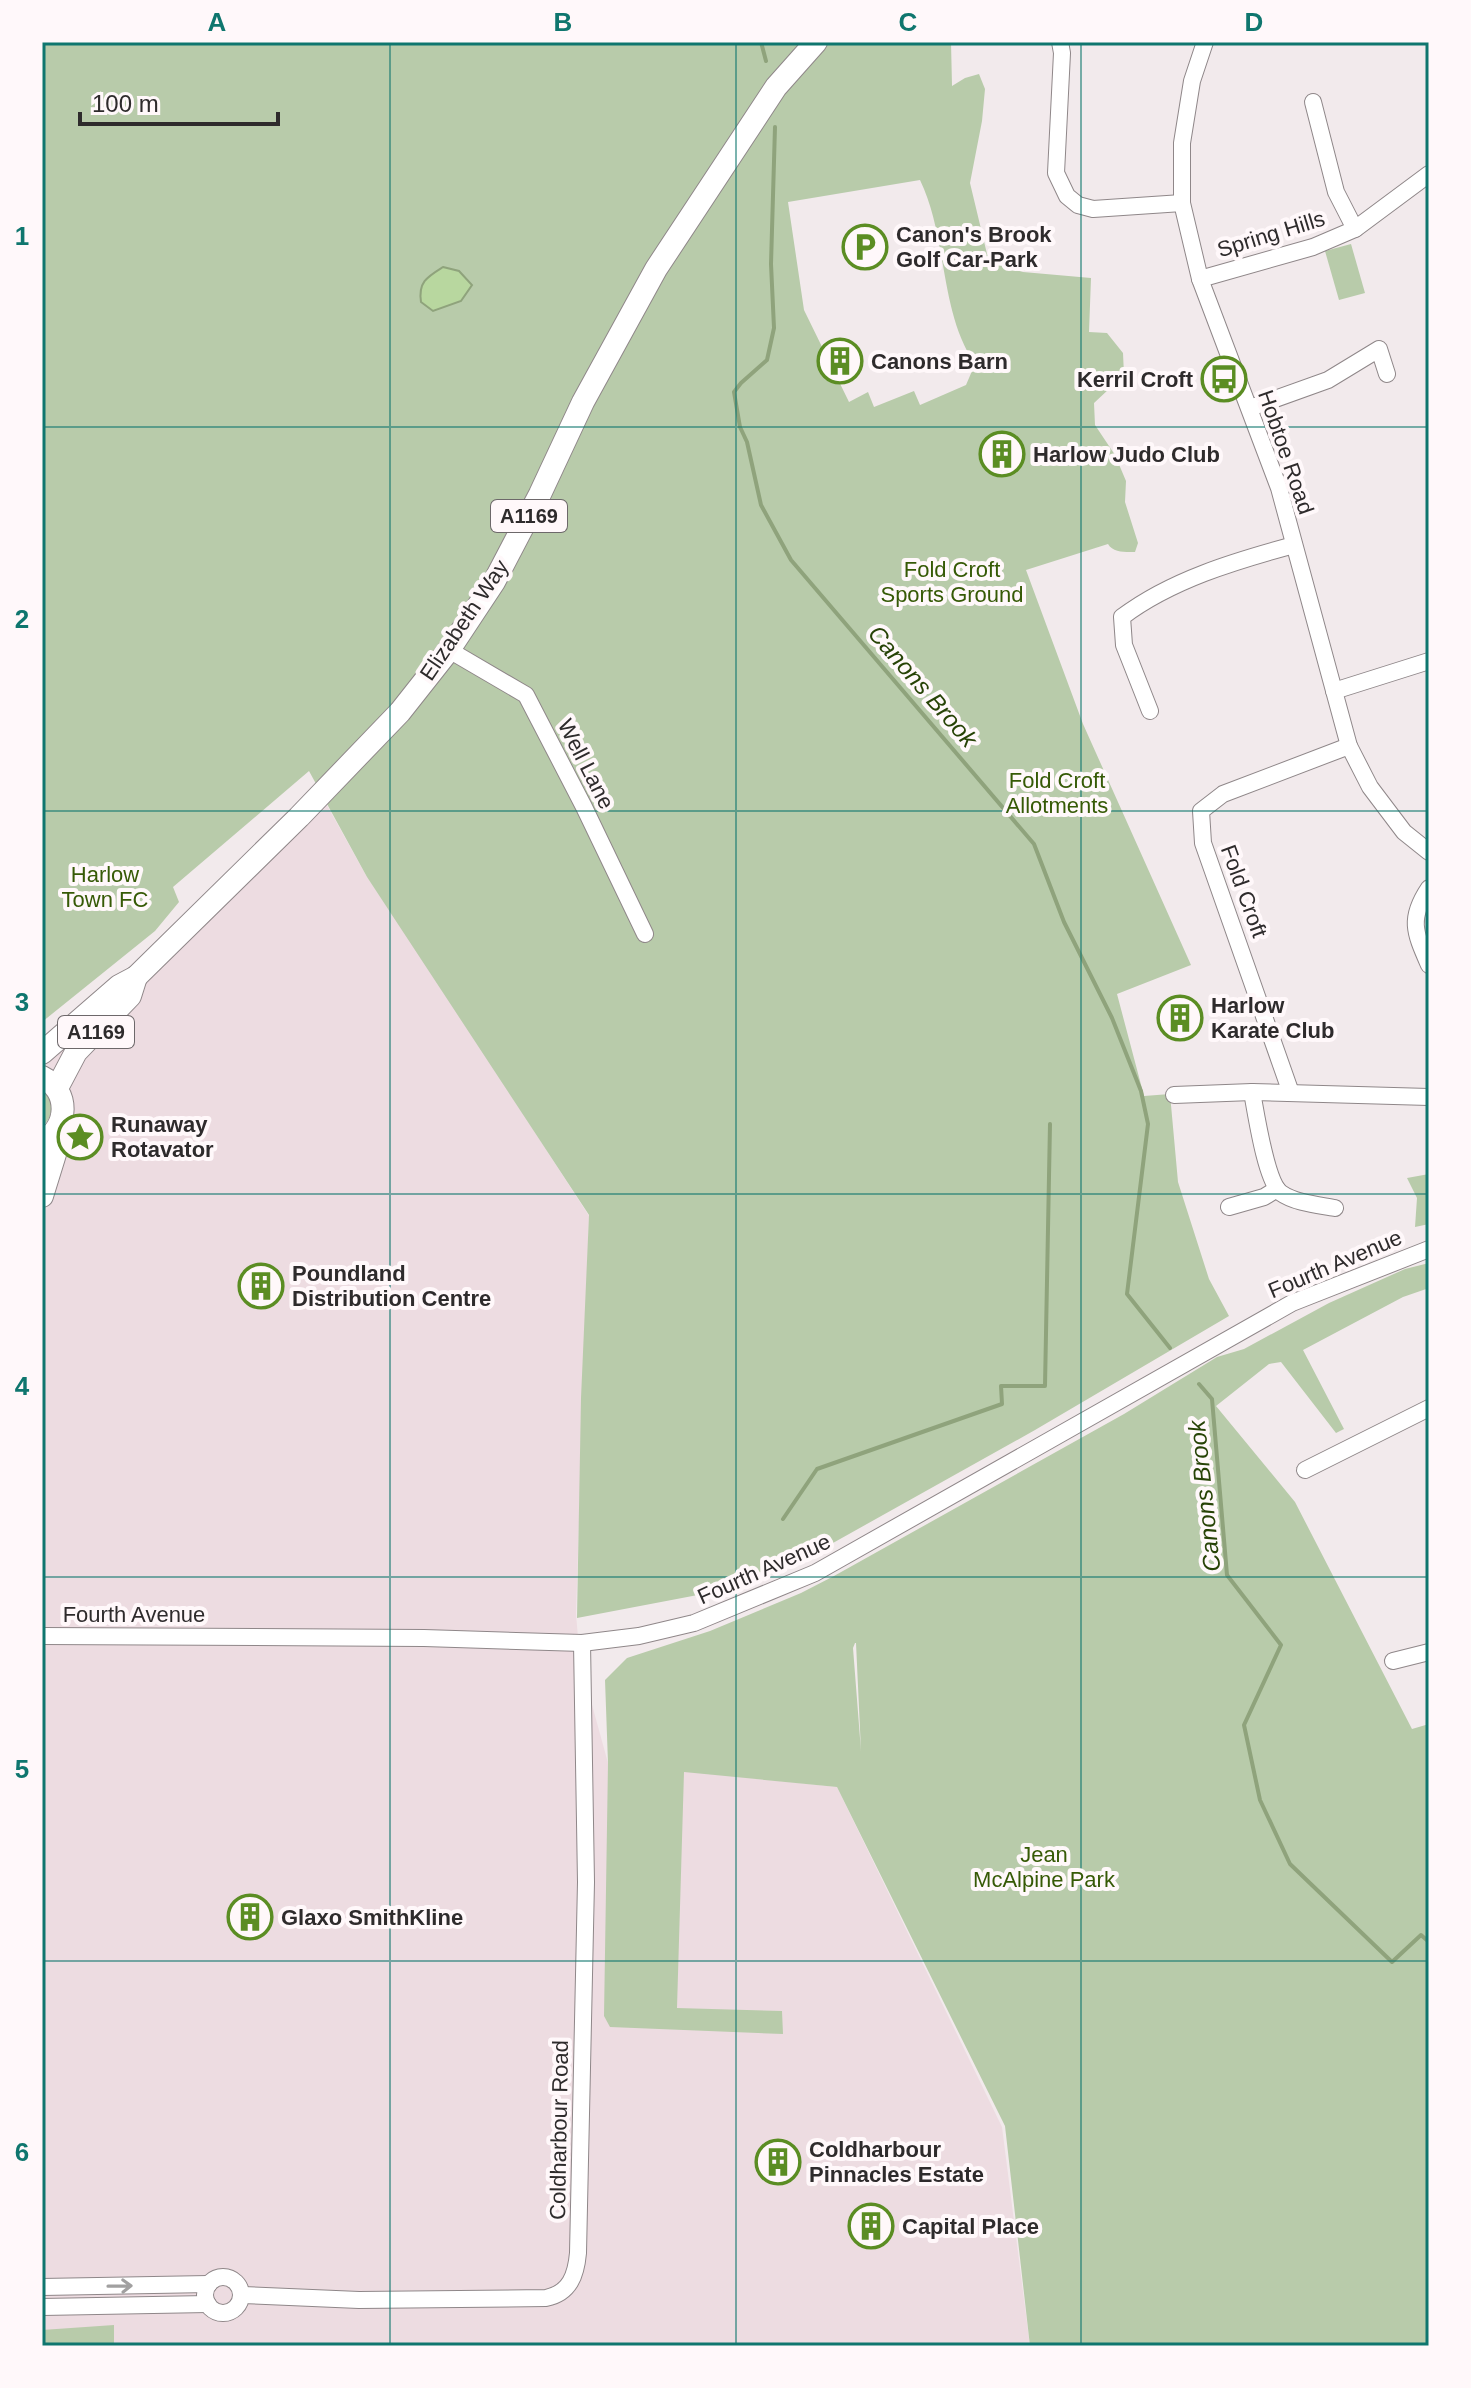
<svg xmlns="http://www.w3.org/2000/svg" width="1471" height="2388" font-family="Helvetica,sans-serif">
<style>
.built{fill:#eddce1}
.green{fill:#b8cbaa;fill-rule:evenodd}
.water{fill:#b8d79f;stroke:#8fa37c;stroke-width:2}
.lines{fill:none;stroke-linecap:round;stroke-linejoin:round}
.stream{stroke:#8fa37c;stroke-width:4}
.minor-casing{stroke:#8f8789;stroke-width:18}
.major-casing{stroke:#8f8789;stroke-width:24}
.minor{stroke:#fff;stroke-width:16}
.major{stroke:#fff;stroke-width:22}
.oneway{stroke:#a1a0a0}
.grid{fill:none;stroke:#0f766e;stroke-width:2;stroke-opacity:0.55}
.labels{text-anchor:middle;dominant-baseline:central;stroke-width:8;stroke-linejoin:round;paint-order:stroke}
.shield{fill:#fff8fa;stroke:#6d686a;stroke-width:2}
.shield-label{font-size:20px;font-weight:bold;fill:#2e2b2c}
.poi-label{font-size:22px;font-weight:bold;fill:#2e2b2c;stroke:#fff8fa;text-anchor:start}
.street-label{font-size:22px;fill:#2e2b2c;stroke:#fff8fa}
.park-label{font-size:22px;fill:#365a06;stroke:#fff8fa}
.water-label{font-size:24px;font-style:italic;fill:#274306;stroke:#fff8fa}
.neatline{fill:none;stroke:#0f766e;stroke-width:3}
.grid-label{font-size:26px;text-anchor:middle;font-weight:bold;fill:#0f766e}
</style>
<rect width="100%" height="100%" fill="#f2eaec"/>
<!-- built -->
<polygon class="built" points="324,800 367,877 435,978 589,1216 576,1614 580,1661 608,1763 837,1787 1002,2127 1030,2346 42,2346 42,1048"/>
<!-- green -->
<g class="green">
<path d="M42,42H951L952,86L965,78L979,74L985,89L982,121L970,183L987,254L998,265L1023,272L1091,278L1089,332L1107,333L1123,353L1124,375L1094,403L1095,425L1115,455L1126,481L1125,502L1138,543L1135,552C1126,552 1113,553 1108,544L1026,570L1083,724L1191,965L1117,994L1144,1096L1170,1094L1178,1182L1209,1279L1229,1316L1035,1430L824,1548L703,1594L577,1618L581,1398L589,1215L367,877L309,771L173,887L179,902L155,931L42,1022ZM920,180C948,238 939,311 975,364L966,385L920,405L914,391L874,407L868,392L849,402L804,310L788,202Z"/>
<polygon points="1351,244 1365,293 1339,300 1325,251"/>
<path d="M42,1088C54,1100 55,1115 42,1127Z"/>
<polygon points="1429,1174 1429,1224 1415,1227 1417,1198 1407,1178"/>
<path d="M1429,1263V1288L1403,1297L1303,1350L1344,1429L1336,1433L1281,1362L1269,1364L1216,1406L1295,1502L1412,1729L1429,1724V2346H1030L1005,2126L837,1787L684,1772L677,2008L782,2011L783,2034L610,2027L604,2016L608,1763L605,1680L627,1658L710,1631L801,1593L834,1576L1124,1414L1217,1357L1244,1349L1329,1303L1405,1269ZM855,1643H856L861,1751L853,1648Z"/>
<polygon points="114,2325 114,2346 42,2346 42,2330"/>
</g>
<!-- water -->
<path class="water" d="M443,267L459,271L472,285L461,301L433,311L421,302C418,282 427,277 443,267Z"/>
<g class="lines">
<!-- stream -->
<g class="stream">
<polyline points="761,42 766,61"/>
<polyline points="775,127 771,264 774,328 767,360 741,383 734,392 740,427 747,442 761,505 791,560 1034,844 1064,922 1112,1018 1141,1091 1148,1124 1127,1294 1170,1348"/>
<polyline points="1199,1384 1212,1399 1227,1575 1281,1645 1244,1725 1260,1800 1290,1864 1392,1962 1421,1935 1429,1942"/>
<polyline points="783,1519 817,1469 1002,1404 1001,1386 1045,1386 1050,1124"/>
</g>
<!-- minor casing -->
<g class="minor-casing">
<g id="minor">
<polyline points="1060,42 1062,53 1056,173 1067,196 1078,205 1093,209 1182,203"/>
<polyline points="1205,42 1192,81 1182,143 1182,203 1200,279 1279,488 1349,746 1370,787 1404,832 1429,852"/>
<polyline points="1313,102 1336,192 1355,229"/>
<polyline points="1200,279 1313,247 1355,229 1429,174"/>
<polyline points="1250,408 1328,380 1379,349 1387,374"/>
<polyline points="449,650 526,695 584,807 645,934"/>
<polyline points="1334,691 1429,661"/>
<path d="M1150,711L1124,645L1122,617C1171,580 1235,561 1294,545"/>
<path d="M1429,888C1408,919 1415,933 1429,965"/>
<path d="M1252,1092C1256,1113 1266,1182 1281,1193C1295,1203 1319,1205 1335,1208"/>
<polyline points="1291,1093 1203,843 1201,811 1223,794 1349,746"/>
<polyline points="1174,1095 1252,1092 1429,1097"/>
<polyline points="1229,1207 1264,1197 1277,1189"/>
<polyline points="1305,1470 1429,1408"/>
<polyline points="42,1636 424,1638 582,1643 639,1636 694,1623 815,1573 1292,1303 1429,1249"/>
<polyline points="1393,1661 1429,1652"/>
<circle cx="223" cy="2295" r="18"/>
<polyline points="42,2287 209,2284"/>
<path d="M242,2295L359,2300L546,2298C570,2293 576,2275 578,2253L586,1882L582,1643"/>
<polyline points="42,2307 208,2304"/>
</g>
</g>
<!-- major casing -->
<g class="major-casing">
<g id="major">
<polyline points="42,1053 119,986 136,977 299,817 400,712 449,650 494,582 540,494 583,402 656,269 776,87 816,42"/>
<path d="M42,1077C70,1091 69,1127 42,1142"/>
<polyline points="57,1088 76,1052 130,996 136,977"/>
<polyline points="42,1196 55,1154 56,1131"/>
</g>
</g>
<!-- minor -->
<use href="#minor" class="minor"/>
<!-- major -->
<use href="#major" class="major"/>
</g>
<!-- one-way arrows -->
<defs><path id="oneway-shaft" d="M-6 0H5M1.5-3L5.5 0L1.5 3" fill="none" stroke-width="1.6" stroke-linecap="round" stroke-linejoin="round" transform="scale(2)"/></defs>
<use class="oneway" href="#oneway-shaft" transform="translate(120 2286) rotate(-1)"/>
<!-- grid -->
<path class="grid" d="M390,42V2346M736,42V2346M1081,42V2346M42,427H1429M42,811H1429M42,1194H1429M42,1577H1429M42,1961H1429"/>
<!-- icons -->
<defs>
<g id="parking-ring" transform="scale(2.3)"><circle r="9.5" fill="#fff8fa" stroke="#5b8d23" stroke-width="1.5"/><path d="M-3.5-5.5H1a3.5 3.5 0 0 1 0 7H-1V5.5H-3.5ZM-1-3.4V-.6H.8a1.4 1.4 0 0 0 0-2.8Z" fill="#5b8d23"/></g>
<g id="building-ring" transform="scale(2.3)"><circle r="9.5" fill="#fff8fa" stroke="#5b8d23" stroke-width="1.5"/><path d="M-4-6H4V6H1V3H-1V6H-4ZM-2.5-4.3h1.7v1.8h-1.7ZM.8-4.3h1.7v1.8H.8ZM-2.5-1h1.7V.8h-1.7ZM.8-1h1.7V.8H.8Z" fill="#5b8d23"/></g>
<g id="bus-ring" transform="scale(2.3)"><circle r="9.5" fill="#fff8fa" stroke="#5b8d23" stroke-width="1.5"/><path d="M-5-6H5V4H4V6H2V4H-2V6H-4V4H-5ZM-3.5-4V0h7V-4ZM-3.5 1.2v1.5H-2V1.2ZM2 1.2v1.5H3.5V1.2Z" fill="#5b8d23"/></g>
<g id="sight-ring" transform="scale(2.3)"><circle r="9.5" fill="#fff8fa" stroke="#5b8d23" stroke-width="1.5"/><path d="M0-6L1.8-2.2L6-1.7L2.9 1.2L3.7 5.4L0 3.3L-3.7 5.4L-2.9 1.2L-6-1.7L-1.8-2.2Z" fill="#5b8d23"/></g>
</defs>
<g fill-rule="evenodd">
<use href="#parking-ring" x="865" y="247"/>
<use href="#building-ring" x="840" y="361"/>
<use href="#bus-ring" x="1224" y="379"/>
<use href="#building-ring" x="1002" y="454"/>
<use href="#building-ring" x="1180" y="1018"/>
<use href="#sight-ring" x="80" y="1137"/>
<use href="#building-ring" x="261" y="1286"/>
<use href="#building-ring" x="250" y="1917"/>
<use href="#building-ring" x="778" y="2162"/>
<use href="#building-ring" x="871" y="2226"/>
</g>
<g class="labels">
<!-- shield labels -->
<g class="shield">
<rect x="491" y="500" width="76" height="32" rx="6"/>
<rect x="58" y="1016" width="76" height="32" rx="6"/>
</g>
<g class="shield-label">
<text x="529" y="516">A1169</text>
<text x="96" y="1032">A1169</text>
</g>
<!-- poi labels -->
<g class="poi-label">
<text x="896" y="234">Canon's Brook<tspan x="896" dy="25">Golf Car-Park</tspan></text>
<text x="871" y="361">Canons Barn</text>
<text x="1193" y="379" text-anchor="end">Kerril Croft</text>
<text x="1033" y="454">Harlow Judo Club</text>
<text x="1211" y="1005">Harlow<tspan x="1211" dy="25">Karate Club</tspan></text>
<text x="111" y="1124">Runaway<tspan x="111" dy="25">Rotavator</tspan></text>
<text x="292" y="1273">Poundland<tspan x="292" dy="25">Distribution Centre</tspan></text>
<text x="281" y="1917">Glaxo SmithKline</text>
<text x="809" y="2149">Coldharbour<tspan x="809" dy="25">Pinnacles Estate</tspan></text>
<text x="902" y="2226">Capital Place</text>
</g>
<!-- street labels -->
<g class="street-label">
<text transform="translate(1271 234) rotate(-17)">Spring Hills</text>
<text transform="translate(1286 452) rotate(71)">Hobtoe Road</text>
<text transform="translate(464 620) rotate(-56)">Elizabeth Way</text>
<text transform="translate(586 764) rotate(63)">Well Lane</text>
<text transform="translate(1244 891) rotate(70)">Fold Croft</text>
<text transform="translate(1335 1264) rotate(-23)">Fourth Avenue</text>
<text transform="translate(764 1569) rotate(-24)">Fourth Avenue</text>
<text x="134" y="1614">Fourth Avenue</text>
<text transform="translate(559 2130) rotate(-89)">Coldharbour Road</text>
</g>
<!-- park labels -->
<g class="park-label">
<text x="952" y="569">Fold Croft<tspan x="952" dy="25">Sports Ground</tspan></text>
<text x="1057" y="780">Fold Croft<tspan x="1057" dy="25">Allotments</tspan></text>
<text x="105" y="874">Harlow<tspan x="105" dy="25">Town FC</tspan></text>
<text x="1044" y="1854">Jean<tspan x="1044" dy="25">McAlpine Park</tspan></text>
</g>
<!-- water labels -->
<g class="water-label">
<text transform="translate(923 686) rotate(49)">Canons Brook</text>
<text transform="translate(1204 1496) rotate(-96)">Canons Brook</text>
</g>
</g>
<!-- border -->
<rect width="1471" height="2388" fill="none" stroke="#fff8fa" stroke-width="88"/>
<!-- scale -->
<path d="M80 112v12h198v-12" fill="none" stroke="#2e2b2c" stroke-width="4"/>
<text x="92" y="112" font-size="24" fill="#2e2b2c" stroke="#fff8fa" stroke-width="6" paint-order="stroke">100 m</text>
<rect x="44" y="44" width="1383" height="2300" class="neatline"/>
<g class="grid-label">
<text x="217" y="31">A</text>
<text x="563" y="31">B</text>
<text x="908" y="31">C</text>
<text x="1254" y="31">D</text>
<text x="22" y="245">1</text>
<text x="22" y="628">2</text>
<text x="22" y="1011">3</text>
<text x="22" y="1395">4</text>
<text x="22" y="1778">5</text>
<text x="22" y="2161">6</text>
</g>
</svg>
